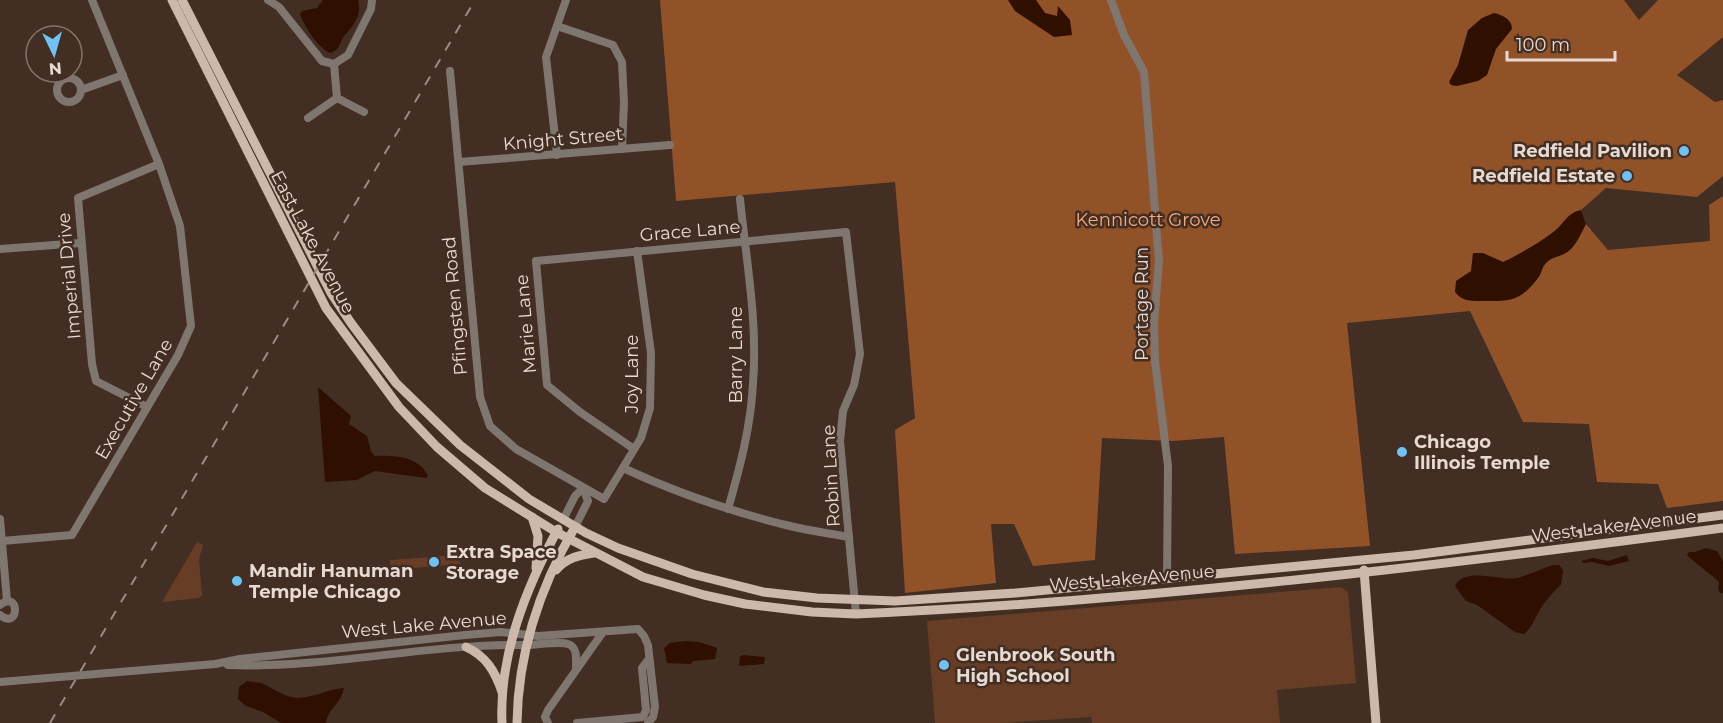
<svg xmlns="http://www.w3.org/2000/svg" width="1723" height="723" font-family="Montserrat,sans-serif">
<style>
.green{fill:#673e25}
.forest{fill:#925228}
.water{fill:#2e0f00}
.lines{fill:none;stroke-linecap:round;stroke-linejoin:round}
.minor{stroke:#807670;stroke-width:8}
.major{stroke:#cdb8ac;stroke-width:9}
.rail{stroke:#9b8b81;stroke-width:2;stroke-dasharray:10 10;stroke-linecap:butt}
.poi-dot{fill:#70c1f4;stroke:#422e22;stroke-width:2}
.labels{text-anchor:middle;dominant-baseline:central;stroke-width:5;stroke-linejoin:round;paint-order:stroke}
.street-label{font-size:18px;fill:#e7dad2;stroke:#422e22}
.poi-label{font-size:18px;font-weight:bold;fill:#e7dad2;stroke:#422e22;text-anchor:start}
.park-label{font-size:18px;fill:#f5ab7f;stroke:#422e22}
</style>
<rect width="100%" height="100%" fill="#422e22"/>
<!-- green -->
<g class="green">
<polygon points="197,542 203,545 199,559 202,595 199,598 162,602"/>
<polygon points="459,555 460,564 391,570 390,560"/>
<polygon points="1341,587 1348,592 1356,683 1277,690 1280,723 1092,723 1091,717 1002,723 935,723 927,621"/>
</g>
<!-- forest -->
<polygon class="forest" points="660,0 1624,0 1639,20 1658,0 1723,0 1723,37 1677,75 1715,102 1723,100 1723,176 1697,197 1606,188 1581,210 1586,224 1608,250 1710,241 1709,205 1723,196 1723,501 1667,508 1658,484 1597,482 1589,424 1523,422 1470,311 1347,323 1370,546 1235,554 1224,437 1173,441 1102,438 1095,560 1033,566 1014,524 991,524 996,583 905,593 895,430 915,418 895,182 676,201"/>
<!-- water -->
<g class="water">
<path d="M323,0H358C362,15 354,25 345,35C339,42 341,50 330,53C317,46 305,28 300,14L302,11L317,8Z"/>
<polygon points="1008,0 1036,0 1045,13 1057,16 1058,6 1070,20 1072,35 1054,37 1015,11"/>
<path d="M1494,13C1502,15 1512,19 1512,29L1496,49L1487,75L1478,81L1457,86L1451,85L1449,82L1458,65L1468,30L1482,18Z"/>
<path d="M1581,210L1586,224C1580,235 1575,249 1564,254C1558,257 1553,257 1547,262C1542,266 1542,273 1538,278C1519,303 1509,301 1480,301C1470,301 1462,301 1455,292L1456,281L1471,271L1473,253H1483L1503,262C1520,254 1537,244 1552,233C1564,225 1566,213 1581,210Z"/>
<path d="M318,387L351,416L349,424L367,436L371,452L375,456C394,455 419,456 428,476L426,478L375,471L357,480L325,482Z"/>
<path d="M1706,548L1717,551L1723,561V593H1720L1718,589L1719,582C1709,572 1697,565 1687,555L1689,552H1695Z"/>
<polygon points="1627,555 1629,561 1609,566 1592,562 1584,563 1581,561 1593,558 1608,561"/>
<path d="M1553,565H1559L1563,570L1561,585C1552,593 1544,602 1538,613C1533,622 1532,627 1524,634L1515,632L1477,605L1466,601L1455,586C1464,566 1500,581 1517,578C1529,575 1541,569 1553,565Z"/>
<polygon points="686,641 699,642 717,648 715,659 693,661 691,664 667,663 664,648 670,643"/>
<polygon points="743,655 765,657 764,664 739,666 740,657"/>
<path d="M247,681C252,682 257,682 261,683C273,688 284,697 297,698C314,698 328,689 344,688C341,704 329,707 326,723H281L263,712L246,706L238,699L239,687Z"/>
</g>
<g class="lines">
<!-- minor -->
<g class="minor">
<polyline points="268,0 279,7 322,61 334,64 348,55 371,9 372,0"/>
<polyline points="1111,0 1124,35 1144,72 1159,261 1154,323 1155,361 1168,466 1167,579"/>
<polyline points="557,26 613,45 622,62 624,102 622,149"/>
<polyline points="334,64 337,98 364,112"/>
<polyline points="450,71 480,397 490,426 516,449 604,499 641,438 650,408 651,353 637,251"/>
<circle cx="69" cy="90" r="12"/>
<polyline points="81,90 123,75"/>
<polyline points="308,118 337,98"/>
<polyline points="557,155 546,57 566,0"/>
<polyline points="459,162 670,145"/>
<polyline points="0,249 81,243"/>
<polyline points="147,407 96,381 92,364 78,198 159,164"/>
<polyline points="634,449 580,412 547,385 536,261 846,232 860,354 854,385 843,411 840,441 856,614"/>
<path d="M623,468C677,493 732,512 790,526C809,531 829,533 849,537"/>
<path d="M728,509C740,467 751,426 753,383C758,322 746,259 740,199"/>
<polyline points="0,519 7,601"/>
<polyline points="563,520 575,496 583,488"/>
<polyline points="575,527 588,501 583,488"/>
<polyline points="2,541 72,535 178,355 191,326 180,226 159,164 92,0"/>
<path d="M0,605C20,589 20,631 0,615"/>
<path d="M228,665C327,669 428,643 527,645C537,645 559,641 568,644C578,647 576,660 576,668"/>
<polyline points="0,682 215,664 240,659 465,635 501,632 538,636 638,629 644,636 648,645 655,707 653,717 648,723"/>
<polyline points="548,723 545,717 548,710 603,632"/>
<polyline points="577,723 643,717 646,710 642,668 649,659"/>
</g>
<!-- major -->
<g class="major">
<path d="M172,0L326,308L399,407L437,447L485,488L556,532L643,577L704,595L745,604L812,612L856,614C1147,601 1435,566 1723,528"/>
<polyline points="182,0 331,293 351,323 396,383 460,445 529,499 586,533 618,548 692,574 763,592 817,598 895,601 1015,593 1414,555 1723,515"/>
<polyline points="532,517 538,536 536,568"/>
<path d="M556,570C566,558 579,555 594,553"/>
<polyline points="1364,570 1376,723"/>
<path d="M466,647C486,656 495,671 502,692"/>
<path d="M502,723C499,655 526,588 558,529"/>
<path d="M517,723C518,653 540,587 575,527"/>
</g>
<!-- rail -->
<polyline class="rail" points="50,723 475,0"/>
</g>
<!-- markers -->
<g class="poi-dot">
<circle cx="1684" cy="151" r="6"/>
<circle cx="1627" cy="176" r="6"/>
<circle cx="1402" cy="452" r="6"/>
<circle cx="434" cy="562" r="6"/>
<circle cx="237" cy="581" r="6"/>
<circle cx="944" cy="665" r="6"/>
</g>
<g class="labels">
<!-- street labels -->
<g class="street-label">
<text transform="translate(563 139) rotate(-5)">Knight Street</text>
<text transform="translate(690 231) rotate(-5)">Grace Lane</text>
<text transform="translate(313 242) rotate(62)">East Lake Avenue</text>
<text transform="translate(69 276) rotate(-95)">Imperial Drive</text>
<text transform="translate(1142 304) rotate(-90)">Portage Run</text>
<text transform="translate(455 306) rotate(-95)">Pfingsten Road</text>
<text transform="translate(526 324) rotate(-95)">Marie Lane</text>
<text transform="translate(736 355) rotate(-90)">Barry Lane</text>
<text transform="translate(632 374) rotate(-90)">Joy Lane</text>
<text transform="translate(134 399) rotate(-60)">Executive Lane</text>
<text transform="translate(831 476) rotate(-93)">Robin Lane</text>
<text transform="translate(1614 526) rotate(-7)">West Lake Avenue</text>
<text transform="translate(1132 578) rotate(-5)">West Lake Avenue</text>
<text transform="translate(424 625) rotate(-5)">West Lake Avenue</text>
</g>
<!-- poi labels -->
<g class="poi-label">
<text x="1672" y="151" text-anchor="end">Redfield Pavilion</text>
<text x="1615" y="176" text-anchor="end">Redfield Estate</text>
<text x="1414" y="442">Chicago<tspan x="1414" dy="21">Illinois Temple</tspan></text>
<text x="446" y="552">Extra Space<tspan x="446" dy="21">Storage</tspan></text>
<text x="249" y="571">Mandir Hanuman<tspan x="249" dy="21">Temple Chicago</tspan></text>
<text x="956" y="655">Glenbrook South<tspan x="956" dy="21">High School</tspan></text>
</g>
<!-- park labels -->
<g class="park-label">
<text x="1148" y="220">Kennicott Grove</text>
</g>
</g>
<!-- north arrow -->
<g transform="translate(54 54) rotate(175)"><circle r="28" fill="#422e22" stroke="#847368" stroke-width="1.5"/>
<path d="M0-4.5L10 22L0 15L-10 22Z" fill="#70c1f4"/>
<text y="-9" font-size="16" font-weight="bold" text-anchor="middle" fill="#e7dad2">N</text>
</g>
<!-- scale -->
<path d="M1507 51v9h108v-9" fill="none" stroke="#e7dad2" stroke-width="3"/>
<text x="1516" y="51" font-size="18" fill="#e7dad2" stroke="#422e22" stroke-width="4.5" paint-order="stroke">100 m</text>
</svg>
